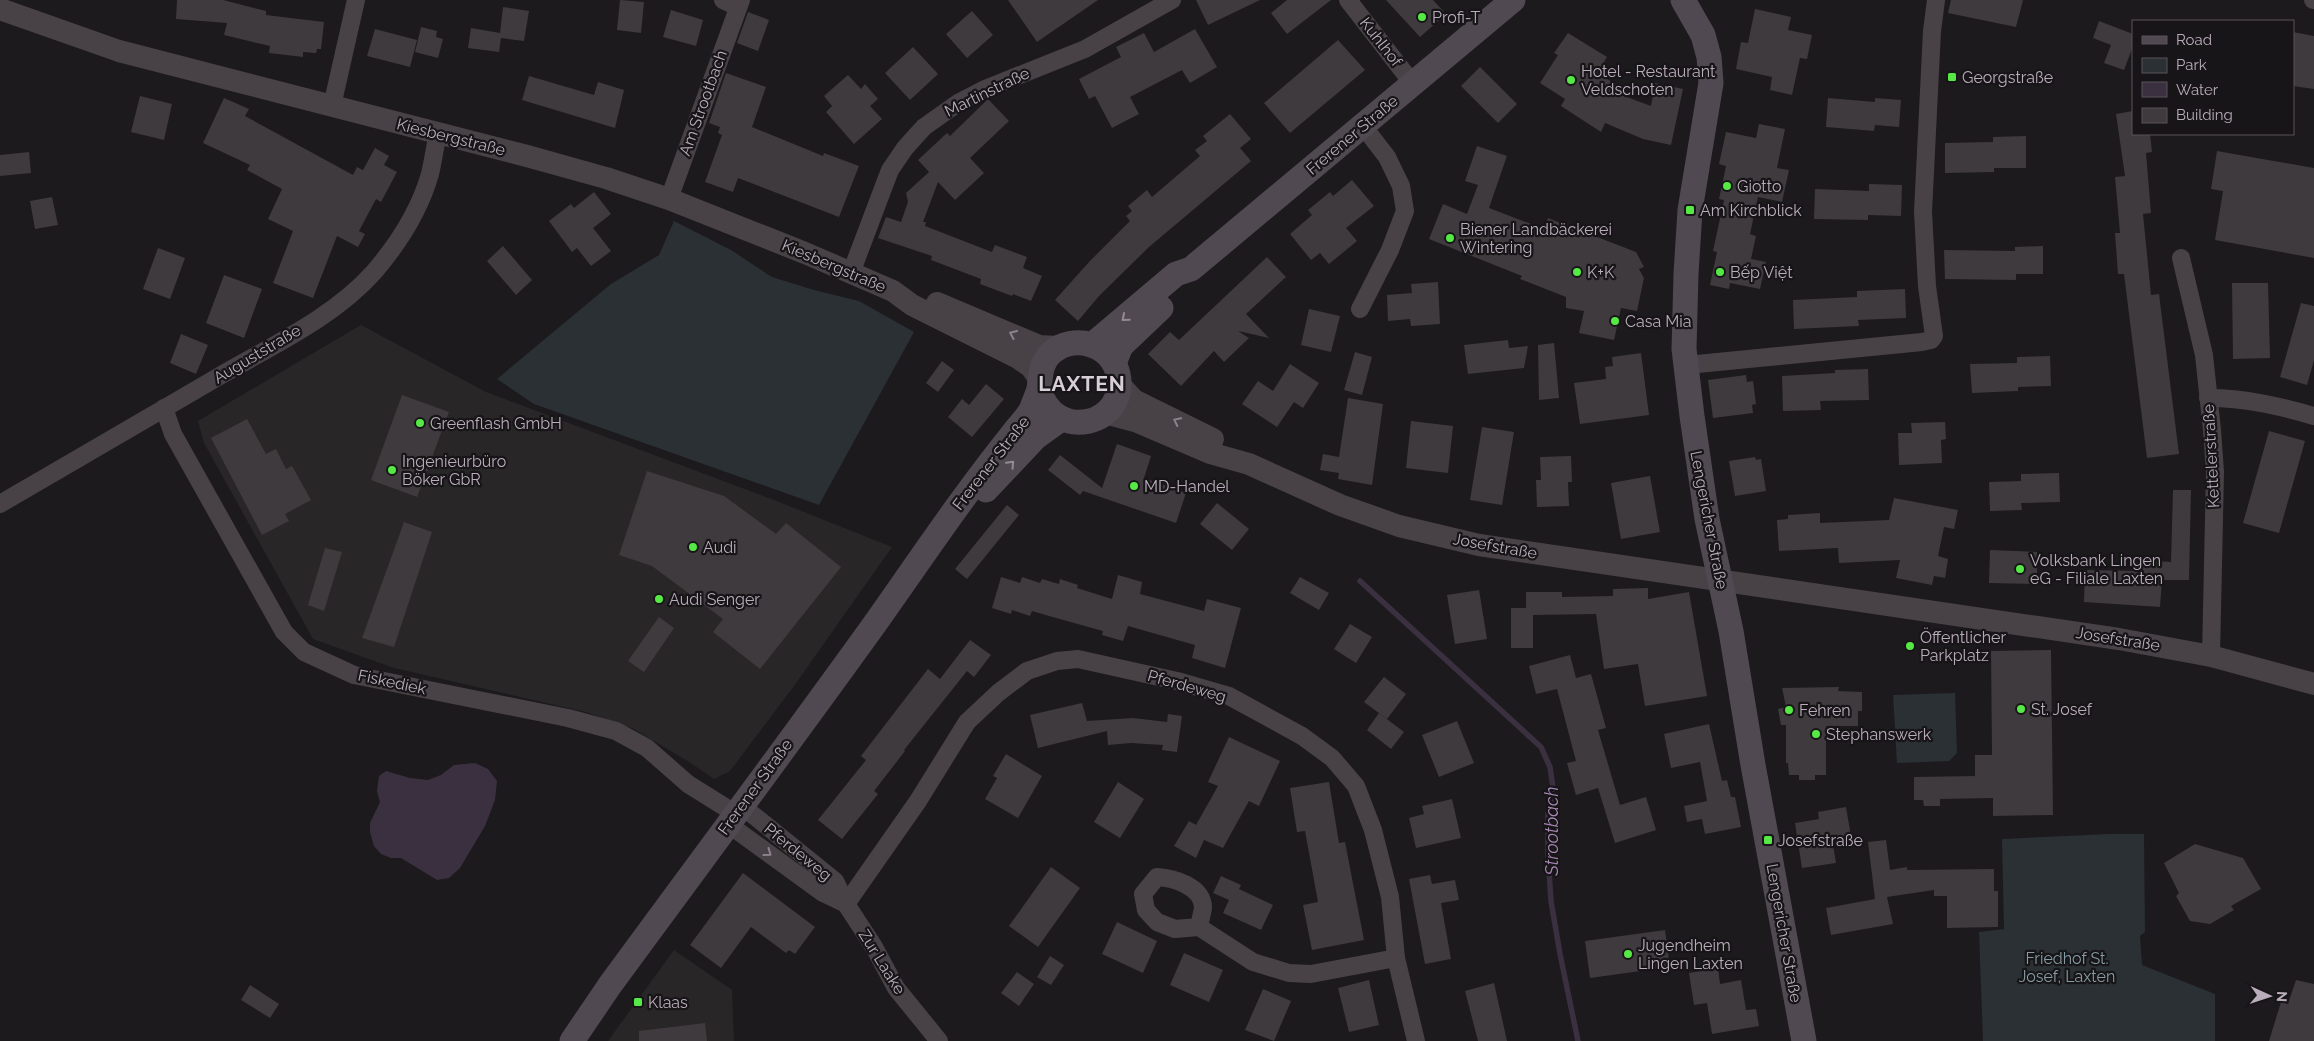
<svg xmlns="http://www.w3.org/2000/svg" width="2314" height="1041" font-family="Raleway,sans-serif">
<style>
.built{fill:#292628}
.green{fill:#2a3034}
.water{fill:#3b3040}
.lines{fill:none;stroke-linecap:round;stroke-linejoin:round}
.stream{stroke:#3b3040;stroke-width:5.5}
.building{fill:#3e3a3d}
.minor{stroke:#484247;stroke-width:18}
.tertiary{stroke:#484247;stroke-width:22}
.secondary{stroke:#514951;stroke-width:25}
.oneway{stroke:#958a96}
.oneway2{stroke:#8c828d}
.poi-dot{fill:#56e945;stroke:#171517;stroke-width:2}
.labels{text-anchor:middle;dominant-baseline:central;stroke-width:4.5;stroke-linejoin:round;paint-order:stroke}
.poi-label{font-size:16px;fill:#baadbb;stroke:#171517;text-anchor:start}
.street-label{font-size:16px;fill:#baadbb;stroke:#171517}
.park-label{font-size:16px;fill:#859ba5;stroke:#171517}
.water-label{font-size:18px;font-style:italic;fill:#a687b3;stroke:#171517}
.district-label{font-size:21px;font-weight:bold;letter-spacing:1px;fill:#d7ced7;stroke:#171517}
</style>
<rect width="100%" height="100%" fill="#1c1a1c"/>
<!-- built -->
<g class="built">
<polygon points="361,325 486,392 774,500 892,547 794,686 730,771 714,779 689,762 634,729 586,712 394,668 313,639 204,443 198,421"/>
<polygon points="674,950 732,990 734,1041 608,1041"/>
</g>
<!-- green -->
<g class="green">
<polygon points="674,221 731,250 772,277 814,290 859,301 914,332 819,505 534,404 497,379 611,284 659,255"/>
<polygon points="1955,693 1957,753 1949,761 1897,763 1893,695"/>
<polygon points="2109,834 2144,834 2145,932 2140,936 2142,965 2215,994 2215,1041 1983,1041 1979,932 2004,929 2002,839"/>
</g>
<!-- water -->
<polygon class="water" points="475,763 488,769 497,781 495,800 485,826 460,868 449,878 437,880 401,858 391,858 381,854 374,846 370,832 370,823 380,802 377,791 379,776 386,771 410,778 428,780 441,775 454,765"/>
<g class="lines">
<!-- stream -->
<polyline class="stream" points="1360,581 1541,747 1550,767 1553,788 1548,814 1548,856 1551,901 1560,954 1578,1041"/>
</g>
<!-- building -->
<g class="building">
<polygon points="177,0 223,0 266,11 266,15 324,22 321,49 317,49 316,53 303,52 303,57 269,53 270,46 224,35 227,23 176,19"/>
<polygon points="620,0 644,2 641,33 617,30"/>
<polygon points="1008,0 1098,0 1037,42"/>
<polygon points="1196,0 1260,0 1208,25"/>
<polygon points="1287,0 1331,0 1287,34 1271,13"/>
<polygon points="1386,0 1433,0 1446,14 1420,37"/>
<polygon points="1951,0 2023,0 2016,27 1948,13"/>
<polygon points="503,7 529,11 524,41 501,38 499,52 468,48 471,28 500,33"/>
<polygon points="1755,9 1791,17 1788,30 1812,35 1807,59 1800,58 1792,95 1770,90 1772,77 1736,69 1741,42 1748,43"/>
<polygon points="671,10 703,20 696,46 663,37"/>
<polygon points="972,11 993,35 967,58 946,34"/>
<polygon points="748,12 769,20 758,51 737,43"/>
<polygon points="2099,21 2133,34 2133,46 2124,70 2104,63 2111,45 2093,38"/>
<polygon points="421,27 437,31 436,37 443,39 438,58 415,52"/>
<polygon points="375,29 417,40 410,67 367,56"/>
<polygon points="1195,29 1217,67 1190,83 1182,70 1130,97 1139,114 1112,128 1095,96 1089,99 1079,79 1121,57 1116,47 1144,33 1154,52"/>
<polygon points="2293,32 2314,36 2314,89 2293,86"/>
<polygon points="1568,33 1607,57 1597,73 1617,85 1613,92 1651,106 1655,83 1683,89 1671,145 1643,139 1605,123 1601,132 1561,106 1565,99 1540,83 1558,55 1554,53"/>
<polygon points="1338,40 1365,70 1290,133 1264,103"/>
<polygon points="913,47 938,74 910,100 885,73"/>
<polygon points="1480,67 1517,104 1498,123 1461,86"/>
<polygon points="726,73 766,87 752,127 823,156 824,153 859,166 839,217 738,178 733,192 705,182 722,135 718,133 720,127 709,123"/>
<polygon points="848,75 861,89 865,84 878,99 870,106 882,119 854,144 826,112 832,106 824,96"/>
<polygon points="529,76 594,95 598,82 624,90 615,128 522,100"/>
<polygon points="140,96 172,104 164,140 131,132"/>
<polygon points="224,98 249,109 245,116 353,175 357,167 363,170 375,148 389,156 384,165 397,172 381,202 376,199 359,231 365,234 358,247 337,236 313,298 273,283 293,231 268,219 282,189 247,170 250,165 203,143"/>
<polygon points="1828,98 1875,102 1875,98 1901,100 1899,127 1875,125 1874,131 1826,127"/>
<polygon points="988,99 1009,121 970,158 984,173 955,200 938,182 923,222 926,222 925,226 992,252 995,245 1027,257 1023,268 1042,276 1031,301 1013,294 1012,296 980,284 981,279 931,260 932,256 878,238 886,217 901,222 908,202 906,193 929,172 918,160 947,133 950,136"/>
<polygon points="2133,111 2133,134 2150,134 2152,152 2146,153 2151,213 2143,214 2151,295 2159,294 2179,454 2147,458 2124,274 2118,274 2115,233 2120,233 2115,177 2125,176 2116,114"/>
<polygon points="1230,114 1251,139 1240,148 1251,161 1149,247 1099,296 1078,321 1055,300 1089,262 1130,221 1126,216 1132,211 1128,206 1147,190 1152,197 1200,156 1195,150 1207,141 1203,136"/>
<polygon points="1759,124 1785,129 1777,168 1789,170 1782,202 1758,197 1750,234 1756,236 1751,259 1766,262 1760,289 1730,283 1729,289 1710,285 1717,252 1713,251 1724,200 1719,199 1726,166 1719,164 1726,132 1756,138"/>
<polygon points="2026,136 2026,168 1994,168 1994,172 1945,173 1945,143 1993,142 1993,137"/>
<polygon points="1477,146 1507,156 1489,208 1544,229 1548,218 1636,252 1644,267 1639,269 1644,278 1637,311 1621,308 1614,340 1579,333 1584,311 1566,308 1566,297 1520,279 1522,276 1429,239 1443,204 1467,214 1478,185 1465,181"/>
<polygon points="2217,151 2314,168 2314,258 2215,240 2223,191 2211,189"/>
<polygon points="29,152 31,173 0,176 0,155"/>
<polygon points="1352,180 1374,206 1346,228 1357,241 1329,264 1320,253 1311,260 1290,234 1312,215 1308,210 1330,192 1333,196"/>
<polygon points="1869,184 1902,185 1901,216 1868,215 1868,220 1814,219 1815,189 1869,191"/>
<polygon points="594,192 611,214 593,228 611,251 591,266 577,248 572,252 549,221 571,204 574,208"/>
<polygon points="52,197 58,225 35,229 30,201"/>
<polygon points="503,246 532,280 516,295 487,261"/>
<polygon points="2043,246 2043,274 2016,274 2016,280 1945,279 1944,250 2015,251 2015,247"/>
<polygon points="158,248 185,258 170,299 143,289"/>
<polygon points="1267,257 1286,277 1246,314 1269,338 1238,331 1249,338 1224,362 1214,351 1181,386 1148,354 1170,332 1179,340"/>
<polygon points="224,275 262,289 244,338 206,323"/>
<polygon points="1438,282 1440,324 1411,326 1410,319 1388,321 1387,295 1412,293 1411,284"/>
<polygon points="2232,283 2268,283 2270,358 2233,359"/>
<polygon points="1905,289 1906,318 1858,320 1859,326 1794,329 1793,300 1857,297 1857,291"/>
<polygon points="2301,303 2314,306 2314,360 2307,385 2280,377"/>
<polygon points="1309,309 1340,316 1331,352 1301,345"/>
<polygon points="181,334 208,345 196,374 170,363"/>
<polygon points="1508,340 1509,348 1528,346 1524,368 1468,374 1464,345"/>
<polygon points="1554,343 1559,398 1539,400 1538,345"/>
<polygon points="1355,352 1372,357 1362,395 1344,390"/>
<polygon points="1641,353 1649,415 1580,424 1574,383 1606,379 1605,367 1613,366 1612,357"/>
<polygon points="2050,356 2051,386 2018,387 2018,391 1972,393 1970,364 2017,363 2017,357"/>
<polygon points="942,361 954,370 938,392 926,383"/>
<polygon points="1290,364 1319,383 1303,408 1294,402 1277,427 1242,404 1258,381 1273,391"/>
<polygon points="1868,369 1869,400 1820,401 1821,410 1783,411 1782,376 1835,373 1835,370"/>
<polygon points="1746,375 1747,382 1753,381 1756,404 1752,405 1753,413 1713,418 1708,380"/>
<polygon points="986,384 1004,399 972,437 948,417 962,399 969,405"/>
<polygon points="402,395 449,412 417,497 371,480"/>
<polygon points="1348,398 1383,404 1372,485 1338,479 1339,473 1320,470 1323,454 1339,457"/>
<polygon points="247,419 266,454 276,449 286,469 292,466 311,500 285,514 289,521 262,535 211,438"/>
<polygon points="1411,421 1453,426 1448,473 1406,468"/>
<polygon points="1945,422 1946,439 1941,440 1942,463 1899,465 1898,433 1912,433 1911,423"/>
<polygon points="1482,427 1514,432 1502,505 1470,500"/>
<polygon points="2269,431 2305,441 2279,533 2243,523"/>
<polygon points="1117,444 1151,456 1144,478 1186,493 1176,523 1083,491 1080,495 1048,470 1060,455 1102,488"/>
<polygon points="1571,456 1572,482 1568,482 1569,506 1537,507 1536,480 1541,480 1540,457"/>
<polygon points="1755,457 1756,460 1761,459 1766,491 1735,496 1729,461"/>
<polygon points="647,471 724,496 776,534 786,523 841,567 760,669 713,632 723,619 652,566 619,555"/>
<polygon points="2059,473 2060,502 2021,503 2022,510 1990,511 1989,482 2021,481 2021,474"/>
<polygon points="1650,476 1660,532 1621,539 1611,483"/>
<polygon points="2173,490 2191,490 2189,580 2162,580 2160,607 2084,602 2085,570 2137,571 2138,560 2171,562"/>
<polygon points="1894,498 1958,510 1954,529 1944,527 1938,556 1948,559 1945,578 1934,576 1932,585 1896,578 1900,560 1839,563 1838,548 1779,551 1777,520 1788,519 1788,515 1820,513 1820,523 1889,520"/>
<polygon points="1217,503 1249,529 1232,550 1200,524"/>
<polygon points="1007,505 1019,515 967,579 955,569"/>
<polygon points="404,522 432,532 394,647 362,638"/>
<polygon points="325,548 342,552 324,611 308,605"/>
<polygon points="1990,550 2037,552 2037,584 1989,583"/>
<polygon points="1118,575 1142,582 1140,594 1204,611 1207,599 1241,608 1225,668 1192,658 1195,645 1128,626 1123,641 1102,635 1103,631 1049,616 1032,611 1030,616 1012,610 1011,614 992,608 1001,577 1020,583 1022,577 1040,583 1042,579 1059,584 1060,579 1078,585 1077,588 1112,599"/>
<polygon points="1300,577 1329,593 1319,610 1290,593"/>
<polygon points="1648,588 1648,599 1689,592 1707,696 1645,706 1638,664 1604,669 1596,614 1533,615 1533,648 1511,648 1511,608 1526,608 1526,592 1562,592 1562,597 1613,596 1613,589"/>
<polygon points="1479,590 1487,639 1455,644 1447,595"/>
<polygon points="659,617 674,628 644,672 628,661"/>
<polygon points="1350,624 1372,637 1356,663 1334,649"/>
<polygon points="970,640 991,655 974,677 967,671 904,750 905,751 874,791 878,794 842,839 818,820 866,760 861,756 928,669 940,679"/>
<polygon points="2051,650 2053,815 1993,816 1993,798 1940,799 1940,806 1924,806 1923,800 1914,800 1914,777 1975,776 1975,755 1992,755 1991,651"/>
<polygon points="1570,655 1576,678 1591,674 1606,728 1598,730 1620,805 1646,797 1656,830 1615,843 1598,788 1576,795 1567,763 1576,761 1557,689 1536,694 1529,666"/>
<polygon points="1384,677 1406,694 1387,719 1364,702"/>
<polygon points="1839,687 1838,691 1862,692 1862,711 1858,711 1858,726 1826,726 1826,775 1815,775 1815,780 1799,780 1799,775 1789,775 1788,763 1786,763 1786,725 1781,725 1778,709 1786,707 1782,688"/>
<polygon points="1082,703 1087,721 1133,718 1167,722 1168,714 1182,716 1177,752 1162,750 1163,745 1131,743 1108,745 1107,731 1038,748 1030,715"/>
<polygon points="1379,713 1404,732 1391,749 1367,730"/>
<polygon points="1457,721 1474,763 1439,777 1422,735"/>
<polygon points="1709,724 1722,781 1727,780 1731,797 1735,797 1741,827 1705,834 1702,819 1687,822 1684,806 1707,801 1700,762 1671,768 1664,734"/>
<polygon points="1229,737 1280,761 1259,806 1249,801 1223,848 1204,840 1196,858 1174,846 1189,821 1196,825 1218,786 1208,782"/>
<polygon points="1006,754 1042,776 1018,818 985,799 997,778 993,776"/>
<polygon points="1118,782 1144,799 1120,838 1094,822"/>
<polygon points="1329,782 1339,843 1345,842 1364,940 1312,950 1303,905 1318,902 1305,831 1297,832 1290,788"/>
<polygon points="1452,799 1461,838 1416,848 1409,818 1424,814 1422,806"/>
<polygon points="1846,807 1852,842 1833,845 1836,863 1802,868 1795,823 1819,819 1818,812"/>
<polygon points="1886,840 1890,870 1907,867 1907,870 1994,869 1994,891 1998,891 1998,927 1947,928 1947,896 1934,896 1934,890 1887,897 1893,924 1831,935 1826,908 1886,897 1875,899 1868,842"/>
<polygon points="2195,844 2243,858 2261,889 2231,906 2234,910 2210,924 2190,921 2176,896 2179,893 2164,863"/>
<polygon points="1051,867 1080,888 1038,947 1009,926"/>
<polygon points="743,873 815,927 795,954 789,950 786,953 751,927 721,968 690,945"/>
<polygon points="1430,875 1432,884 1455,880 1459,900 1441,903 1451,959 1425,964 1409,879"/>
<polygon points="1221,876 1241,885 1239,889 1273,905 1261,930 1223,913 1229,900 1213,893"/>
<polygon points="1117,922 1157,941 1143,973 1102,954"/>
<polygon points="1665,930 1670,967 1590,978 1585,941"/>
<polygon points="1184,953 1223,970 1209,1002 1170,985"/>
<polygon points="1050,956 1064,965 1051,985 1037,977"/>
<polygon points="1718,968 1720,984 1741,980 1746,1010 1756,1009 1759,1026 1712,1034 1707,1003 1694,1005 1689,973"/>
<polygon points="1017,972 1034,984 1019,1006 1001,993"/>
<polygon points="1369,980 1379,1025 1349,1032 1338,988"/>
<polygon points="2296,980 2314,984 2314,1041 2269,1041 2281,1002 2288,1004"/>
<polygon points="1494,983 1507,1041 1478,1041 1465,991"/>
<polygon points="250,985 279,1004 270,1018 241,1000"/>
<polygon points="1263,989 1291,1001 1274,1041 1245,1030"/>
<polygon points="705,1023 707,1041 639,1041 639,1031"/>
</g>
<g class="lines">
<!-- minor -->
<g class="minor">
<polyline points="723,0 738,7"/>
<polyline points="1348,0 1413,84"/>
<polyline points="2313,0 2314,0"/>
<polyline points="332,106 356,0"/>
<polyline points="669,199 741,0"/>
<polyline points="2181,258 2204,355 2212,430 2215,472 2211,656"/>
<polyline points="851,273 890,170 905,148 924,127 958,103 985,89 1085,49 1172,0"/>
<polyline points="1360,309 1390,250 1405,211 1401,186 1387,157 1363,126"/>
<polyline points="1687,365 1922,342 1931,340 1934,336 1927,286 1923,212 1932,31 1936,0"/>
<path d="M2208,398C2245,398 2279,406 2314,416"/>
<polyline points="164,408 173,434 284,632 304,652 354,675 568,718 616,731 647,748 688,784 736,814"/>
<path d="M0,504C73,462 145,419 218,377C271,346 333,318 374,272C398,244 420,209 430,174C433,161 435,147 438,133"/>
<polyline points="742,806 835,881 846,904 874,947 896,988 939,1041"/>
<polyline points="728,824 823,893 846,904"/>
<polyline points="846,904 918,801 967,722 998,693 1027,671 1057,661 1078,659 1177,681 1229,696 1302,736 1332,758 1356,786 1373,830 1390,897 1396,958 1416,1041"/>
<path d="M1199,927C1200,921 1202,914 1203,908C1203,886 1173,878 1157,877L1143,894L1146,910L1157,922L1175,929L1199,927L1253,962L1289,973L1311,974L1396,958"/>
</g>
<!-- tertiary -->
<g class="tertiary">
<polyline points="0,9 119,51 527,156 606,178 669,199 805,253 893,291 912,305 1018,358 1031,367 1039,379"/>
<polyline points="937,303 1039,346 1059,347"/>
<polyline points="1119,384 1134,400 1213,439"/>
<polyline points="1105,413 1135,421 1210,453 1249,464 1340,505 1399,526 1479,545 2119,639 2211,656 2314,684"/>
</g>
<!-- secondary -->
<g class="secondary">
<polyline points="1683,0 1703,35 1709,57 1711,83 1690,210 1686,274 1684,349 1692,416 1707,519 1731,631 1753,765 1804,1041"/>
<polyline points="1092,345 1176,274 1191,269 1513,0"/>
<polyline points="1114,363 1121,346 1161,308"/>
<polyline points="986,490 1036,437 1061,419"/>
<path d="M572,1041L610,985C698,865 787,746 874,625C920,560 964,494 1014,432C1020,424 1028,417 1032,408C1034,402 1037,396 1039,389C1041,375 1040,364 1051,353C1074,333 1111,344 1118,374C1129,425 1054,444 1039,389"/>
</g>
</g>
<!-- one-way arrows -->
<defs><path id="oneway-chevron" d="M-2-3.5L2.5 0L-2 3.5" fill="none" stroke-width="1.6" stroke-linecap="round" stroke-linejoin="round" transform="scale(1.25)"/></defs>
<g class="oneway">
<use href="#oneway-chevron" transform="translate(1125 318) rotate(140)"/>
<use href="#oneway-chevron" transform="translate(1011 464) rotate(-47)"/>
</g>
<g class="oneway2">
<use href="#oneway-chevron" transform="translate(1013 334) rotate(-156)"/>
<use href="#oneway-chevron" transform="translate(1177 421) rotate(-154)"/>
<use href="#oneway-chevron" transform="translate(768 853) rotate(36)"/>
</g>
<!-- markers -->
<g class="poi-dot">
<circle cx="1422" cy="17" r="5"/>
<rect x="1947" y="72" width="10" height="10" rx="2.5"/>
<circle cx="1571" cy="80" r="5"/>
<circle cx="1727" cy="186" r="5"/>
<rect x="1685" y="205" width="10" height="10" rx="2.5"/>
<circle cx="1450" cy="238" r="5"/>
<circle cx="1577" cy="272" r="5"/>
<circle cx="1720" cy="272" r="5"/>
<circle cx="1615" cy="321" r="5"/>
<circle cx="420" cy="423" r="5"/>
<circle cx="392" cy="470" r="5"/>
<circle cx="1134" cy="486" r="5"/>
<circle cx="693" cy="547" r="5"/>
<circle cx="2020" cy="569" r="5"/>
<circle cx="659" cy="599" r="5"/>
<circle cx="1910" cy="646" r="5"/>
<circle cx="2021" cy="709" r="5"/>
<circle cx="1789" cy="710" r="5"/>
<circle cx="1816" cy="734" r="5"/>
<rect x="1763" y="835" width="10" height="10" rx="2.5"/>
<circle cx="1628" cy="954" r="5"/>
<rect x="633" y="997" width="10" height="10" rx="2.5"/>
</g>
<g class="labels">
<!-- poi labels -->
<g class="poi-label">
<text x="1432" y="17">Profi-T</text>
<text x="1581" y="71">Hotel - Restaurant<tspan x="1581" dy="18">Veldschoten</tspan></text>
<text x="1962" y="77">Georgstraße</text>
<text x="1737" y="186">Giotto</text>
<text x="1700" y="210">Am Kirchblick</text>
<text x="1460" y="229">Biener Landbäckerei<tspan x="1460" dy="18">Wintering</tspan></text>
<text x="1587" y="272">K+K</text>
<text x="1730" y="272">Bếp Việt</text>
<text x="1625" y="321">Casa Mia</text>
<text x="430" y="423">Greenflash GmbH</text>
<text x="402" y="461">Ingenieurbüro<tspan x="402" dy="18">Böker GbR</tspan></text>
<text x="1144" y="486">MD-Handel</text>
<text x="703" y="547">Audi</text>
<text x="2030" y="560">Volksbank Lingen<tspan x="2030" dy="18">eG - Filiale Laxten</tspan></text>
<text x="669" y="599">Audi Senger</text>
<text x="1920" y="637">Öffentlicher<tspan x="1920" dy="18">Parkplatz</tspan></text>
<text x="2031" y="709">St. Josef</text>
<text x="1799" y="710">Fehren</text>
<text x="1826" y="734">Stephanswerk</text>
<text x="1778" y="840">Josefstraße</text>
<text x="1638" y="945">Jugendheim<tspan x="1638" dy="18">Lingen Laxten</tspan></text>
<text x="648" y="1002">Klaas</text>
</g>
<!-- street labels -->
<g class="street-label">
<text transform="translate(1381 42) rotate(52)">Kuhlhof</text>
<text transform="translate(987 92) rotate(-26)">Martinstraße</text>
<text transform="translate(703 103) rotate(-70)">Am Strootbach</text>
<text transform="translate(1352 135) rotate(-40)">Frerener Straße</text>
<text transform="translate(451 137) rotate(14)">Kiesbergstraße</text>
<text transform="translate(834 266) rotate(23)">Kiesbergstraße</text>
<text transform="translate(257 354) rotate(-31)">Auguststraße</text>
<text transform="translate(2211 456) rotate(-93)">Kettelerstraße</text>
<text transform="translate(991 463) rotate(-52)">Frerener Straße</text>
<text transform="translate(1709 520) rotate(79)">Lengericher Straße</text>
<text transform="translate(1495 546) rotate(10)">Josefstraße</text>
<text transform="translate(2118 639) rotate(9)">Josefstraße</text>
<text transform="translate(392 682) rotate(12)">Fiskediek</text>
<text transform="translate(1187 686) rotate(16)">Pferdeweg</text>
<text transform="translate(755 787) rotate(-54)">Frerener Straße</text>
<text transform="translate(798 852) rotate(39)">Pferdeweg</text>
<text transform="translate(1784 933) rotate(80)">Lengericher Straße</text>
<text transform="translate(882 962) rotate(58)">Zur Laake</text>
</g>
<!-- park labels -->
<g class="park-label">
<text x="2067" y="958">Friedhof St.<tspan x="2067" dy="18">Josef, Laxten</tspan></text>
</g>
<!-- water labels -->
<g class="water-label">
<text transform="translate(1551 831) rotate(-90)">Strootbach</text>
</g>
<!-- district labels -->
<g class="district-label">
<text x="1082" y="383">LAXTEN</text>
</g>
</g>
<!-- legend -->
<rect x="2132" y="20" width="162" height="115" fill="#171517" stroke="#585259"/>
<rect x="2142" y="36" width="25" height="8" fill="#514951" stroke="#585259"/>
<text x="2176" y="45" font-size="15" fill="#baadbb">Road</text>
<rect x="2142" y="58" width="25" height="15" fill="#2a3034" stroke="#585259"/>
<text x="2176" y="70" font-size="15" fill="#baadbb">Park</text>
<rect x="2142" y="82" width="25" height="15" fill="#3b3040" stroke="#585259"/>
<text x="2176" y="95" font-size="15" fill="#baadbb">Water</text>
<rect x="2142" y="108" width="25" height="15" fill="#3e3a3d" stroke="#585259"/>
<text x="2176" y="120" font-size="15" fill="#baadbb">Building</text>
<!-- north arrow -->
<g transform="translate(2269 996) rotate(93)" stroke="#171517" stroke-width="4" paint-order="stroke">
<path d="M0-4L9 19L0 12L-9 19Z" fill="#baadbb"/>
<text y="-8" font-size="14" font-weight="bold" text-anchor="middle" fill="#baadbb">N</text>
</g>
</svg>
